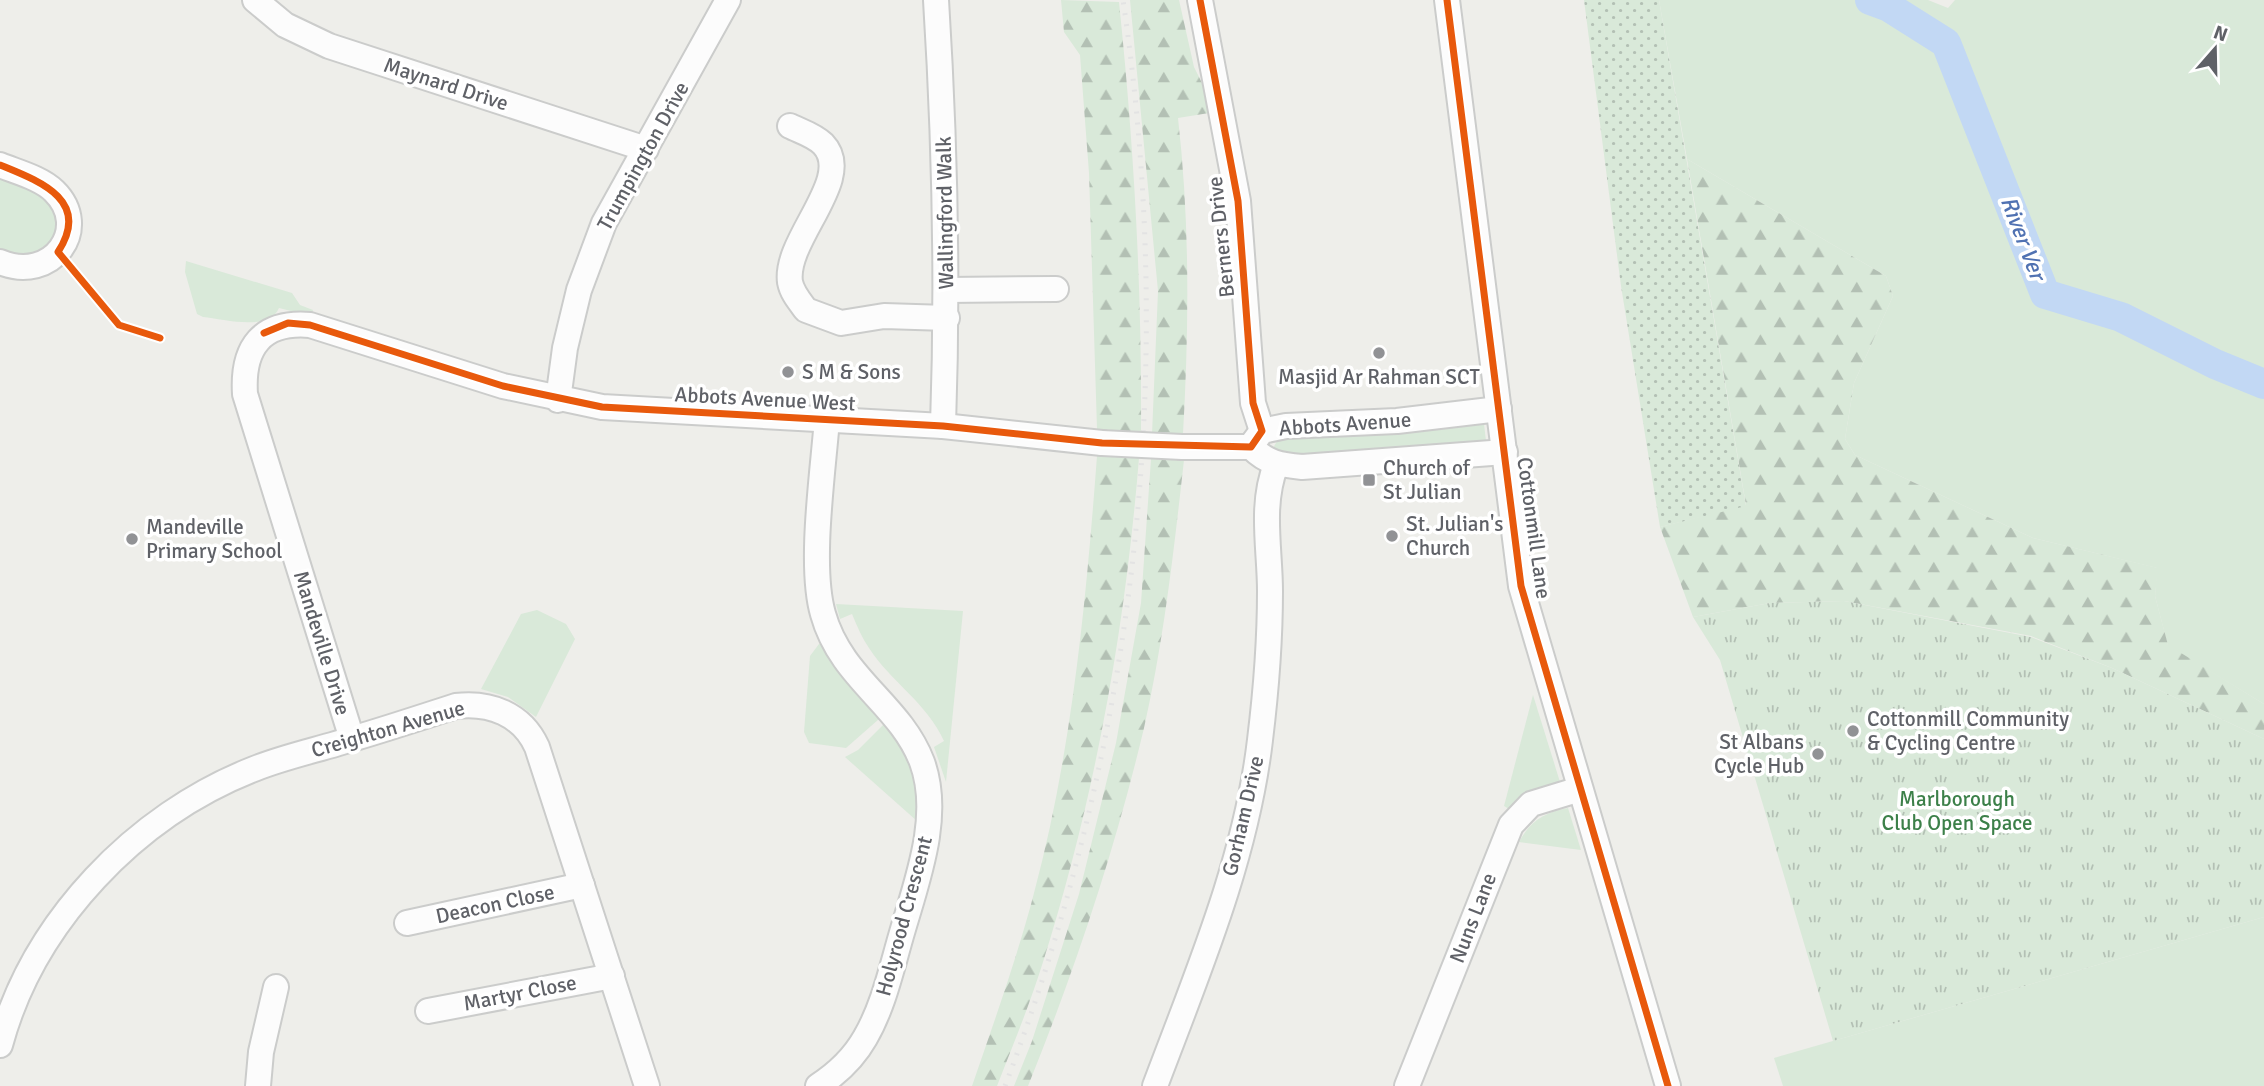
<svg xmlns="http://www.w3.org/2000/svg" width="2264" height="1086" font-family="Signika,sans-serif">
<style>
.grass{fill:#d9e9d9}
.forest{fill:url(#forest-firs)}
.park{fill:url(#park-tufts)}
.garden{fill:url(#garden-dots)}
.lines{fill:none;stroke-linecap:round;stroke-linejoin:round}
.river{stroke:#c2d8f4;stroke-width:30}
.minor-casing{stroke:#cbcccb;stroke-width:28}
.minor{stroke:#fcfcfc;stroke-width:24}
.rail{stroke:#e3e3e3;stroke-width:5;stroke-dasharray:2 9;stroke-linecap:butt}
.minor-bridge-casing{stroke:#cbcccb;stroke-width:28;stroke-linecap:butt}
.minor-bridge{stroke:#fcfcfc;stroke-width:24}
.cycleway-casing{stroke:#fff;stroke-width:11}
.cycleway{stroke:#e8590c;stroke-width:7}
.poi-dot{fill:#919295;stroke:#fff;stroke-width:2.5}
.labels{text-anchor:middle;dominant-baseline:central;stroke-width:7;stroke-linejoin:round;paint-order:stroke}
.street-label{font-size:21px;fill:#5f6167;stroke:#fff}
.poi-label{font-size:21px;fill:#5f6167;stroke:#fff;text-anchor:start}
.park-label{font-size:21px;fill:#3c8049;stroke:#fff}
.water-label{font-size:23px;font-style:italic;fill:#5072b2;stroke:#fff}
</style>
<defs>
<pattern id="forest-firs" width="22" height="20" patternUnits="userSpaceOnUse" patternTransform="scale(1.75)"><rect width="22" height="20" fill="#d9e9d9"/><path d="M5 1l3.5 6h-7zM16 11l3.5 6h-7z" fill="#b3c0b4"/></pattern>
<pattern id="park-tufts" width="24" height="20" patternUnits="userSpaceOnUse" patternTransform="scale(1.75)"><rect width="24" height="20" fill="#d9e9d9"/><path d="M3 7l-1-3M5 7V3M7 7l1-3M15 17l-1-3M17 17v-4M19 17l1-3" fill="none" stroke="#b3c0b4"/></pattern>
<pattern id="garden-dots" width="8" height="8" patternUnits="userSpaceOnUse" patternTransform="scale(1.75)"><rect width="8" height="8" fill="#d9e9d9"/><path d="M2 2h.1M6 6h.1" fill="none" stroke="#b3c0b4" stroke-width="1.8" stroke-linecap="round"/></pattern>
</defs>
<rect width="100%" height="100%" fill="#eeeeea"/>
<!-- grass -->
<g class="grass">
<polygon points="1659,0 1928,0 1948,8 1955,0 2264,0 2264,704 2168,646 2155,596 2157,568 2033,538 1855,455 1845,439 1854,383 1893,296 1886,276 1687,159"/>
<polygon points="0,173 51,199 60,230 41,257 0,255"/>
<path d="M186,261L292,293L300,305L313,310L311,316L279,308C269,332 224,319 203,317L197,314L185,272Z"/>
<polygon points="1484,424 1486,441 1410,450 1278,454 1273,448 1279,438 1404,433"/>
<path d="M836,604L963,611L946,782L934,747L944,741C927,703 891,682 869,648C862,638 857,626 852,614L840,619Z"/>
<polygon points="537,610 566,624 575,639 536,717 508,697 481,689 521,614"/>
<polygon points="819,644 823,644 880,714 879,719 846,748 809,743 804,732 810,656"/>
<polygon points="1533,695 1560,782 1514,812 1504,806"/>
<polygon points="884,724 890,724 919,784 917,821 845,757 858,750"/>
<path d="M1568,808L1581,850L1519,842C1530,821 1545,812 1568,808Z"/>
<polygon points="2264,917 2264,1086 1783,1086 1774,1058"/>
</g>
<!-- forest -->
<g class="forest">
<path d="M1061,0L1119,2C1134,146 1142,288 1141,432L1097,429L1089,173L1080,55L1064,32Z"/>
<path d="M1130,0H1179L1194,67L1208,95L1209,113L1178,118C1190,223 1189,328 1183,434H1152L1158,291Z"/>
<polygon points="1687,159 1886,276 1893,296 1854,383 1845,439 1855,455 2033,538 2158,568 2155,596 2168,645 2264,704 2264,739 2112,668 2031,636 1844,601 1770,603 1693,617 1660,527 1746,505"/>
<path d="M1097,456L1139,458C1125,630 1095,797 1043,962C1030,1004 1013,1045 997,1086H972C994,1022 1017,958 1034,893C1072,751 1086,602 1097,456Z"/>
<path d="M1151,459L1184,460C1174,549 1164,640 1144,728C1115,850 1075,970 1028,1086H1014L1032,1041L1079,894L1116,743L1141,603Z"/>
</g>
<!-- park -->
<polygon class="park" points="1844,601 2031,637 2112,668 2264,739 2264,917 1833,1041 1720,660 1693,617 1770,603"/>
<!-- garden -->
<polygon class="garden" points="1584,0 1659,0 1746,506 1660,527 1621,286"/>
<g class="lines">
<!-- river -->
<polyline class="river" points="1870,0 1889,7 1946,43 2045,294 2121,317 2215,364 2264,384"/>
<!-- minor casing -->
<g class="minor-casing">
<g id="minor">
<polyline points="255,0 285,25 329,46 646,149"/>
<path d="M936,0C945,143 948,284 943,426"/>
<polyline points="1200,0 1238,201 1253,403 1262,431"/>
<polyline points="1447,0 1521,586 1668,1086"/>
<path d="M790,126C800,131 814,135 823,144C856,178 784,239 790,282C792,293 800,302 806,310L841,323L884,316L947,318"/>
<path d="M0,165C17,172 41,178 54,191C92,228 52,284 0,262"/>
<polyline points="947,290 1056,289"/>
<polyline points="558,400 565,348 579,290 604,223 728,0"/>
<polyline points="1253,443 1262,431 1286,426 1397,421 1499,409"/>
<polyline points="1182,447 1251,447"/>
<path d="M1251,447C1267,463 1280,465 1302,467L1505,452"/>
<path d="M352,739L245,394C242,347 262,321 310,325L503,386L602,407L943,426L1102,443"/>
<polyline points="407,923 582,885"/>
<polyline points="428,1011 612,976"/>
<path d="M0,1045C33,922 136,815 254,769C286,756 322,749 355,738C389,728 422,717 456,706C490,702 522,714 537,747L647,1086"/>
<polyline points="258,1086 261,1052 276,987"/>
<path d="M818,1086C838,1073 853,1059 865,1038C882,1009 890,975 899,943C914,888 943,819 922,762C900,704 841,679 823,614C809,566 823,472 827,419"/>
<path d="M1155,1086C1197,974 1246,860 1260,740C1266,691 1270,641 1270,591C1270,549 1260,505 1276,465"/>
<polyline points="1407,1086 1511,825 1531,804 1580,789"/>
</g>
</g>
<!-- minor -->
<use href="#minor" class="minor"/>
<!-- rail -->
<path class="rail" d="M1005,1086C1137,739 1177,368 1123,0"/>
<!-- minor-bridge casing -->
<g class="minor-bridge-casing">
<polyline id="minor-bridge" points="1102,443 1182,447"/>
</g>
<!-- minor-bridge -->
<use href="#minor-bridge" class="minor-bridge"/>
<!-- cycleway casing -->
<g class="cycleway-casing">
<g id="cycleway">
<polyline points="1447,0 1521,586 1668,1086"/>
<path d="M0,165C39,181 92,200 58,252L119,325L160,338"/>
<polyline points="264,333 288,323 310,325 503,386 602,407 943,426 1102,443 1251,447 1262,431 1253,403 1238,201 1200,0"/>
</g>
</g>
<!-- cycleway -->
<use href="#cycleway" class="cycleway"/>
</g>
<!-- markers -->
<g class="poi-dot">
<circle cx="1379" cy="353" r="7"/>
<circle cx="788" cy="372" r="7"/>
<rect x="1362" y="473" width="14" height="14" rx="3.5"/>
<circle cx="1392" cy="536" r="7"/>
<circle cx="132" cy="539" r="7"/>
<circle cx="1853" cy="731" r="7"/>
<circle cx="1818" cy="754" r="7"/>
</g>
<g class="labels">
<!-- street labels -->
<g class="street-label">
<text transform="translate(446 84) rotate(18)">Maynard Drive</text>
<text transform="translate(643 156) rotate(-61)">Trumpington Drive</text>
<text transform="translate(945 213) rotate(-91)">Wallingford Walk</text>
<text transform="translate(1221 237) rotate(-96)">Berners Drive</text>
<text transform="translate(765 399) rotate(3)">Abbots Avenue West</text>
<text transform="translate(1345 424) rotate(-4)">Abbots Avenue</text>
<text transform="translate(1534 528) rotate(82)">Cottonmill Lane</text>
<text transform="translate(322 643) rotate(73)">Mandeville Drive</text>
<text transform="translate(388 729) rotate(-16)">Creighton Avenue</text>
<text transform="translate(1243 816) rotate(-77)">Gorham Drive</text>
<text transform="translate(495 904) rotate(-12)">Deacon Close</text>
<text transform="translate(904 916) rotate(-75)">Holyrood Crescent</text>
<text transform="translate(1473 918) rotate(-69)">Nuns Lane</text>
<text transform="translate(520 993) rotate(-11)">Martyr Close</text>
</g>
<!-- poi labels -->
<g class="poi-label">
<text x="802" y="372">S M &amp; Sons</text>
<text x="1379" y="377" text-anchor="middle">Masjid Ar Rahman SCT</text>
<text x="1383" y="468">Church of<tspan x="1383" dy="24">St Julian</tspan></text>
<text x="1406" y="524">St. Julian's<tspan x="1406" dy="24">Church</tspan></text>
<text x="146" y="527">Mandeville<tspan x="146" dy="24">Primary School</tspan></text>
<text x="1867" y="719">Cottonmill Community<tspan x="1867" dy="24">&amp; Cycling Centre</tspan></text>
<text x="1804" y="742" text-anchor="end">St Albans<tspan x="1804" dy="24">Cycle Hub</tspan></text>
</g>
<!-- park labels -->
<g class="park-label">
<text x="1957" y="799">Marlborough<tspan x="1957" dy="24">Club Open Space</tspan></text>
</g>
<!-- water labels -->
<g class="water-label">
<text transform="translate(2023 238) rotate(69)">River Ver</text>
</g>
</g>
<!-- north arrow -->
<g transform="translate(2215 49) rotate(20)" stroke="#ffffff" stroke-width="5" paint-order="stroke">
<path d="M0-5L12 26L0 18L-12 26Z" fill="#5f6167"/>
<text y="-10" font-size="19" font-weight="bold" text-anchor="middle" fill="#5f6167">N</text>
</g>
</svg>
